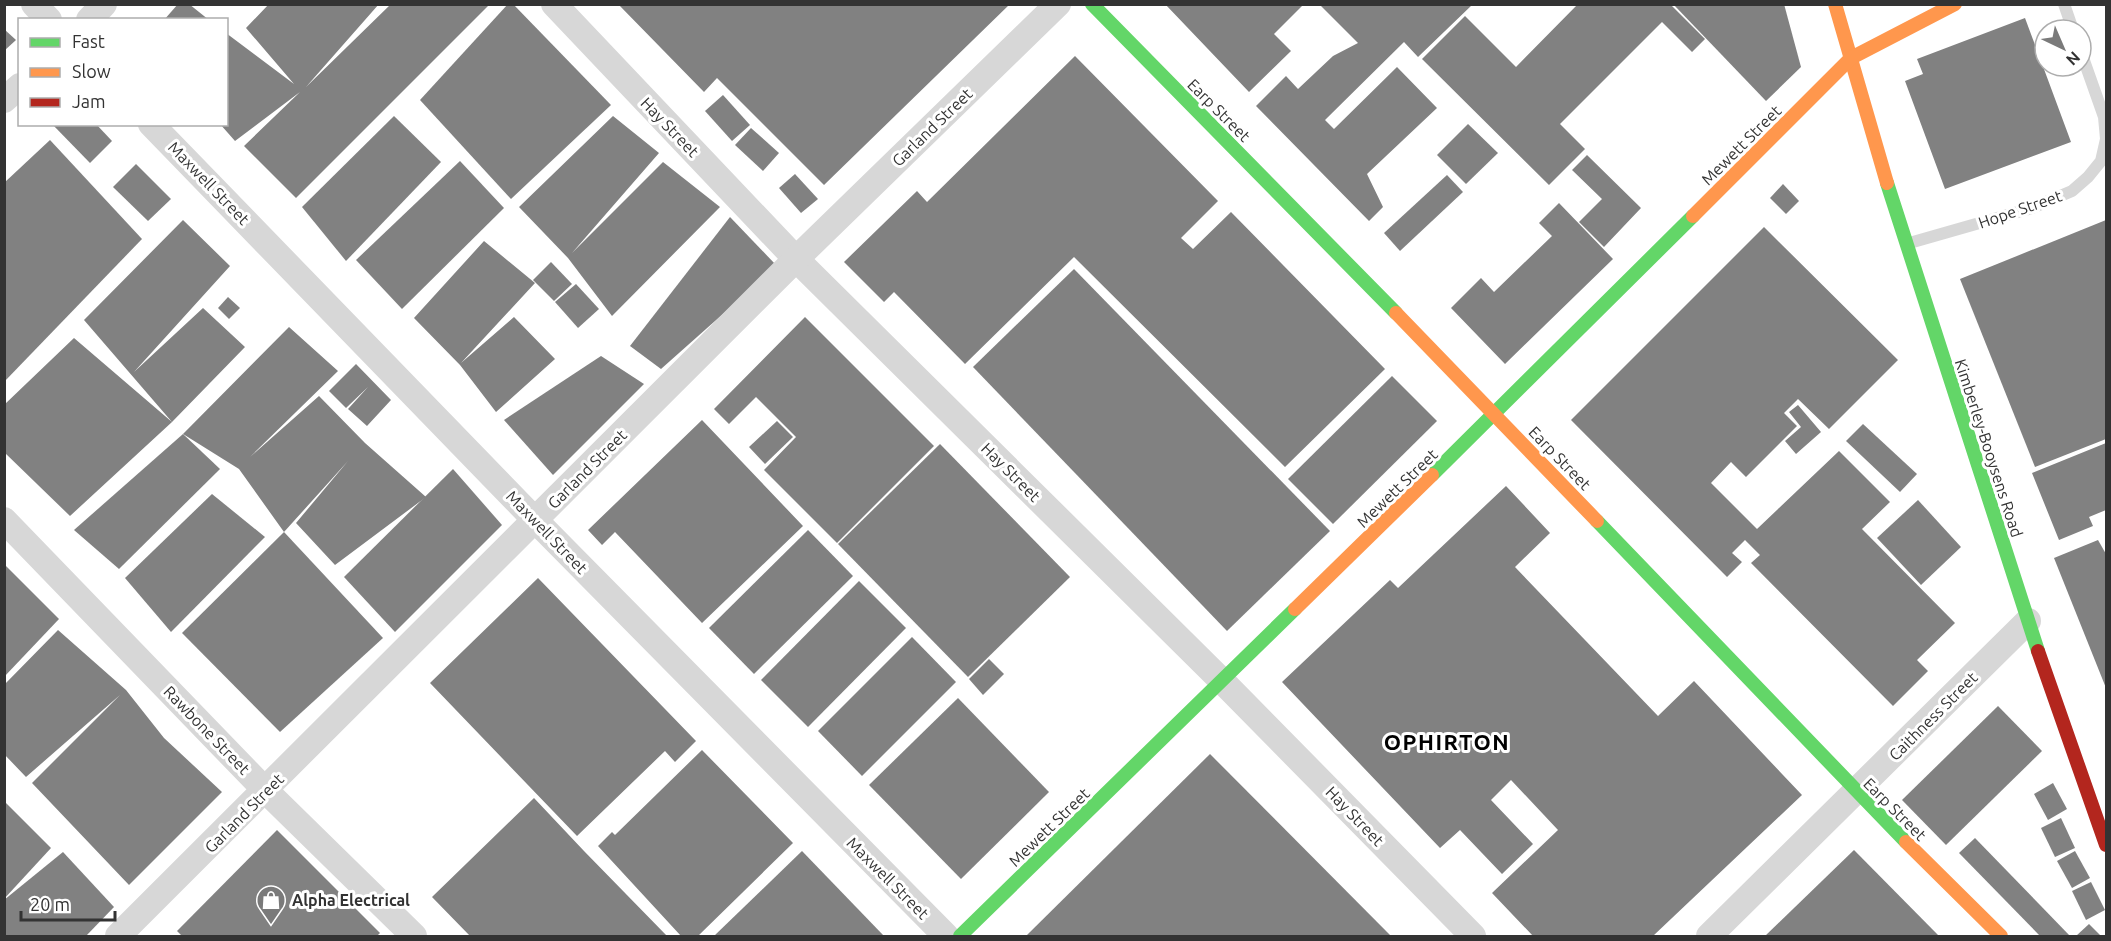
<svg xmlns="http://www.w3.org/2000/svg" width="2111" height="941" font-family="Ubuntu,sans-serif">
<style>
.building{fill:#818181}
.lines{fill:none;stroke-linecap:round;stroke-linejoin:round}
.lane{stroke:#d7d7d7;stroke-width:12}
.street{stroke:#d7d7d7;stroke-width:26}
.fast{stroke:#63d668;stroke-width:14}
.slow{stroke:#ff974d;stroke-width:14}
.jam{stroke:#b3261e;stroke-width:14}
.labels{text-anchor:middle;dominant-baseline:central;stroke-width:6;stroke-linejoin:round;paint-order:stroke}
.street-label{font-size:16px;fill:#333;stroke:#fff}
.poi-label{font-size:16px;font-weight:bold;fill:#333;stroke:#fff;text-anchor:start}
.district-label{font-size:22px;font-weight:bold;letter-spacing:1.5px;fill:#000;stroke:#fff}
</style>
<rect width="100%" height="100%" fill="#fff"/>
<!-- building -->
<g class="building">
<polygon points="178,4 189,4 209,20 164,20"/>
<polygon points="269,4 379,4 306,87 391,4 490,4 296,198 244,146 300,92 235,141 220,124 226,124 226,33 294,84 246,28"/>
<polygon points="508,4 513,4 611,105 511,199 420,100"/>
<polygon points="618,4 1010,4 824,185 717,78 704,92"/>
<polygon points="1165,4 1304,4 1274,34 1291,51 1249,92"/>
<polygon points="1578,4 1670,4 1705,39 1692,52 1662,22 1560,124 1585,149 1549,185 1422,59 1465,16 1516,67"/>
<polygon points="1673,4 1784,4 1801,67 1766,101"/>
<polygon points="1320,5 1472,5 1418,57 1404,42 1325,120 1334,129 1397,67 1437,108 1367,174 1383,207 1369,221 1256,106 1286,76 1298,89 1333,56 1358,43"/>
<polygon points="2025,18 2071,142 1945,189 1905,81 1923,74 1917,59"/>
<polygon points="4,29 16,40 4,51"/>
<polygon points="1075,56 1218,201 1181,238 1193,249 1231,212 1385,369 1285,467 1074,257 965,364 894,292 884,302 844,262 917,191 927,202"/>
<polygon points="723,95 750,125 732,141 705,111"/>
<polygon points="394,116 441,162 346,261 302,207"/>
<polygon points="613,116 659,153 572,253 663,162 720,207 612,316 568,258 519,207"/>
<polygon points="52,124 96,124 112,141 90,163"/>
<polygon points="1468,124 1498,153 1466,184 1437,155"/>
<polygon points="751,128 779,153 763,171 735,145"/>
<polygon points="50,140 142,239 4,382 4,183"/>
<polygon points="1587,155 1641,208 1604,247 1579,222 1602,199 1572,170"/>
<polygon points="460,161 504,208 402,309 356,260"/>
<polygon points="136,164 171,199 148,221 113,187"/>
<polygon points="795,174 818,199 801,213 779,188"/>
<polygon points="1447,175 1463,192 1400,251 1384,233"/>
<polygon points="1783,184 1799,201 1786,214 1770,198"/>
<polygon points="1559,203 1613,259 1505,364 1451,308 1481,278 1494,292 1552,236 1539,223"/>
<polygon points="730,217 777,266 661,369 630,346"/>
<polygon points="183,220 230,266 134,372 203,308 245,347 172,422 70,516 4,452 4,405 74,338 172,422 84,320"/>
<polygon points="2106,220 2106,439 2035,467 1960,279"/>
<polygon points="1764,227 1898,360 1829,429 1798,399 1784,413 1797,426 1746,477 1731,462 1711,483 1757,529 1839,451 1890,502 1862,529 1955,623 1917,660 1928,671 1893,706 1751,563 1760,555 1745,540 1732,553 1742,562 1727,577 1571,420"/>
<polygon points="484,241 535,283 461,363 514,317 555,359 496,412 460,365 414,318"/>
<polygon points="551,262 572,284 554,301 533,280"/>
<polygon points="1074,269 1330,531 1227,631 973,367"/>
<polygon points="576,284 599,309 578,328 555,302"/>
<polygon points="228,297 240,308 229,319 218,308"/>
<polygon points="805,317 934,446 837,543 764,470 796,437 756,397 729,424 714,409"/>
<polygon points="289,327 338,371 250,457 319,396 365,443 426,497 335,565 296,523 348,461 284,532 239,469 183,434"/>
<polygon points="601,356 644,384 553,475 504,420"/>
<polygon points="356,364 391,400 367,426 348,409 368,387 346,408 329,391"/>
<polygon points="1392,376 1437,421 1333,524 1288,479"/>
<polygon points="1798,405 1821,432 1796,454 1785,441 1801,427 1789,412"/>
<polygon points="702,420 803,526 702,623 615,532 602,545 588,530"/>
<polygon points="777,421 793,437 765,464 749,447"/>
<polygon points="1863,424 1917,474 1900,492 1846,441"/>
<polygon points="183,434 220,469 119,569 74,530"/>
<polygon points="2106,443 2106,510 2089,517 2093,526 2059,540 2032,473"/>
<polygon points="940,444 1070,577 968,677 838,544"/>
<polygon points="453,469 502,525 395,632 344,577"/>
<polygon points="1506,486 1550,533 1515,567 1658,716 1694,681 1802,795 1653,936 1533,936 1492,893 1558,830 1511,780 1491,800 1533,844 1502,874 1460,830 1440,848 1282,682 1390,580 1398,588"/>
<polygon points="212,494 265,537 171,632 125,578"/>
<polygon points="1918,500 1961,547 1921,585 1877,538"/>
<polygon points="808,530 853,576 754,674 709,628"/>
<polygon points="284,532 383,638 280,732 182,633"/>
<polygon points="2098,540 2106,554 2106,688 2054,558"/>
<polygon points="4,564 59,619 4,677"/>
<polygon points="538,578 696,741 675,762 665,751 577,836 430,683"/>
<polygon points="859,581 906,628 808,727 761,680"/>
<polygon points="58,630 126,690 164,738 222,792 129,885 32,783 120,695 26,777 4,754 4,685"/>
<polygon points="912,637 956,682 862,776 818,731"/>
<polygon points="989,659 1004,674 983,695 969,679"/>
<polygon points="958,698 1049,792 961,879 869,785"/>
<polygon points="1998,706 2042,751 1946,845 1902,800"/>
<polygon points="702,750 793,843 698,936 681,936 598,846 612,832 615,835"/>
<polygon points="1210,754 1391,936 1026,936"/>
<polygon points="2053,783 2067,809 2048,820 2034,794"/>
<polygon points="534,798 584,851 667,936 470,936 432,897"/>
<polygon points="4,801 51,848 4,899"/>
<polygon points="2061,818 2075,848 2055,857 2041,828"/>
<polygon points="277,830 380,933 377,936 182,936 177,931"/>
<polygon points="1975,838 2070,936 2040,936 1959,853"/>
<polygon points="1854,850 1939,936 1765,936"/>
<polygon points="802,851 884,936 714,936"/>
<polygon points="2075,851 2090,878 2072,888 2057,861"/>
<polygon points="63,852 114,907 86,936 4,936 4,900"/>
<polygon points="2091,882 2105,910 2086,920 2072,891"/>
<polygon points="2089,924 2101,936 2076,936"/>
</g>
<g class="lines">
<!-- lane -->
<g class="lane">
<polyline points="2064,4 2073,30"/>
<polyline points="2081,52 2104,117 2106,139"/>
<polyline points="1906,244 2032,208 2072,191 2088,177 2101,161 2106,139"/>
</g>
<!-- street -->
<g class="street">
<polyline points="34,4 49,20"/>
<polyline points="554,4 796,259 1223,682 1473,936"/>
<polyline points="89,20 104,4"/>
<polyline points="4,100 20,86"/>
<polyline points="151,124 536,521 946,936"/>
<polyline points="4,520 266,791 414,936"/>
<polyline points="118,936 796,259 1058,4"/>
<polyline points="1709,936 2028,621"/>
</g>
<!-- fast -->
<g class="fast">
<polyline points="1092,4 1396,313"/>
<polyline points="1887,183 2038,651"/>
<polyline points="1432,475 1693,216"/>
<polyline points="1597,521 1906,842"/>
<polyline points="960,936 1295,609"/>
</g>
<!-- slow -->
<g class="slow">
<polyline points="1835,4 1887,183"/>
<polyline points="1693,216 1851,58 1955,4"/>
<polyline points="1396,313 1597,521"/>
<polyline points="1295,609 1432,475"/>
<polyline points="1906,842 2001,936"/>
</g>
<!-- jam -->
<polyline class="jam" points="2038,651 2106,845"/>
</g>
<!-- icons -->
<defs>
<g id="shop-pin" transform="scale(1.5)"><path d="M0 17L-7.5 6A9.5 9.5 0 1 1 7.5 6Z" fill="#7a7a7a" stroke="#fff"/><path d="M-5-2.5h2.3a2.7 3.5 0 0 1 5.4 0H5L5.5 6h-11ZM-1.5-2.5h3a1.5 2.3 0 0 0-3 0Z" fill="#fff"/></g>
</defs>
<g fill-rule="evenodd">
<use href="#shop-pin" x="271" y="900"/>
</g>
<g class="labels">
<!-- street labels -->
<g class="street-label">
<text transform="translate(1219 110) rotate(45)">Earp Street</text>
<text transform="translate(670 127) rotate(46)">Hay Street</text>
<text transform="translate(932 127) rotate(-44)">Garland Street</text>
<text transform="translate(1741 145) rotate(-45)">Mewett Street</text>
<text transform="translate(209 183) rotate(46)">Maxwell Street</text>
<text transform="translate(2020 209) rotate(-19)">Hope Street</text>
<text transform="translate(1989 448) rotate(72)">Kimberley-Booysens Road</text>
<text transform="translate(1560 458) rotate(46)">Earp Street</text>
<text transform="translate(587 469) rotate(-45)">Garland Street</text>
<text transform="translate(1011 472) rotate(45)">Hay Street</text>
<text transform="translate(1397 488) rotate(-44)">Mewett Street</text>
<text transform="translate(547 532) rotate(46)">Maxwell Street</text>
<text transform="translate(1933 716) rotate(-45)">Caithness Street</text>
<text transform="translate(207 730) rotate(46)">Rawbone Street</text>
<text transform="translate(1895 809) rotate(45)">Earp Street</text>
<text transform="translate(244 813) rotate(-45)">Garland Street</text>
<text transform="translate(1355 816) rotate(46)">Hay Street</text>
<text transform="translate(1049 827) rotate(-44)">Mewett Street</text>
<text transform="translate(888 878) rotate(45)">Maxwell Street</text>
</g>
<!-- poi labels -->
<g class="poi-label">
<text x="292" y="900">Alpha Electrical</text>
</g>
<!-- district labels -->
<g class="district-label">
<text x="1447" y="741">OPHIRTON</text>
</g>
</g>
<!-- border -->
<rect width="2111" height="941" fill="none" stroke="#333333" stroke-width="12"/>
<!-- legend -->
<rect x="18" y="18" width="210" height="108" fill="#ffffff" stroke="#adadad" stroke-width="1.5"/>
<rect x="30" y="38" width="30" height="9" fill="#63d668" stroke="#adadad" stroke-width="1.5"/>
<text x="72" y="48" font-size="18" fill="#333333">Fast</text>
<rect x="30" y="68" width="30" height="9" fill="#ff974d" stroke="#adadad" stroke-width="1.5"/>
<text x="72" y="78" font-size="18" fill="#333333">Slow</text>
<rect x="30" y="98" width="30" height="9" fill="#b3261e" stroke="#adadad" stroke-width="1.5"/>
<text x="72" y="108" font-size="18" fill="#333333">Jam</text>
<!-- north arrow -->
<g transform="translate(2063 48) rotate(136)"><circle r="28" fill="#ffffff" stroke="#adadad" stroke-width="1.5"/>
<path d="M0-4.5L10 22L0 15L-10 22Z" fill="#7a7a7a"/>
<text y="-9" font-size="16" font-weight="bold" text-anchor="middle" fill="#333333">N</text>
</g>
<!-- scale -->
<path d="M21 911v9h94v-9" fill="none" stroke="#333333" stroke-width="3"/>
<text x="30" y="911" font-size="18" fill="#333333" stroke="#ffffff" stroke-width="4.5" paint-order="stroke">20 m</text>
</svg>
